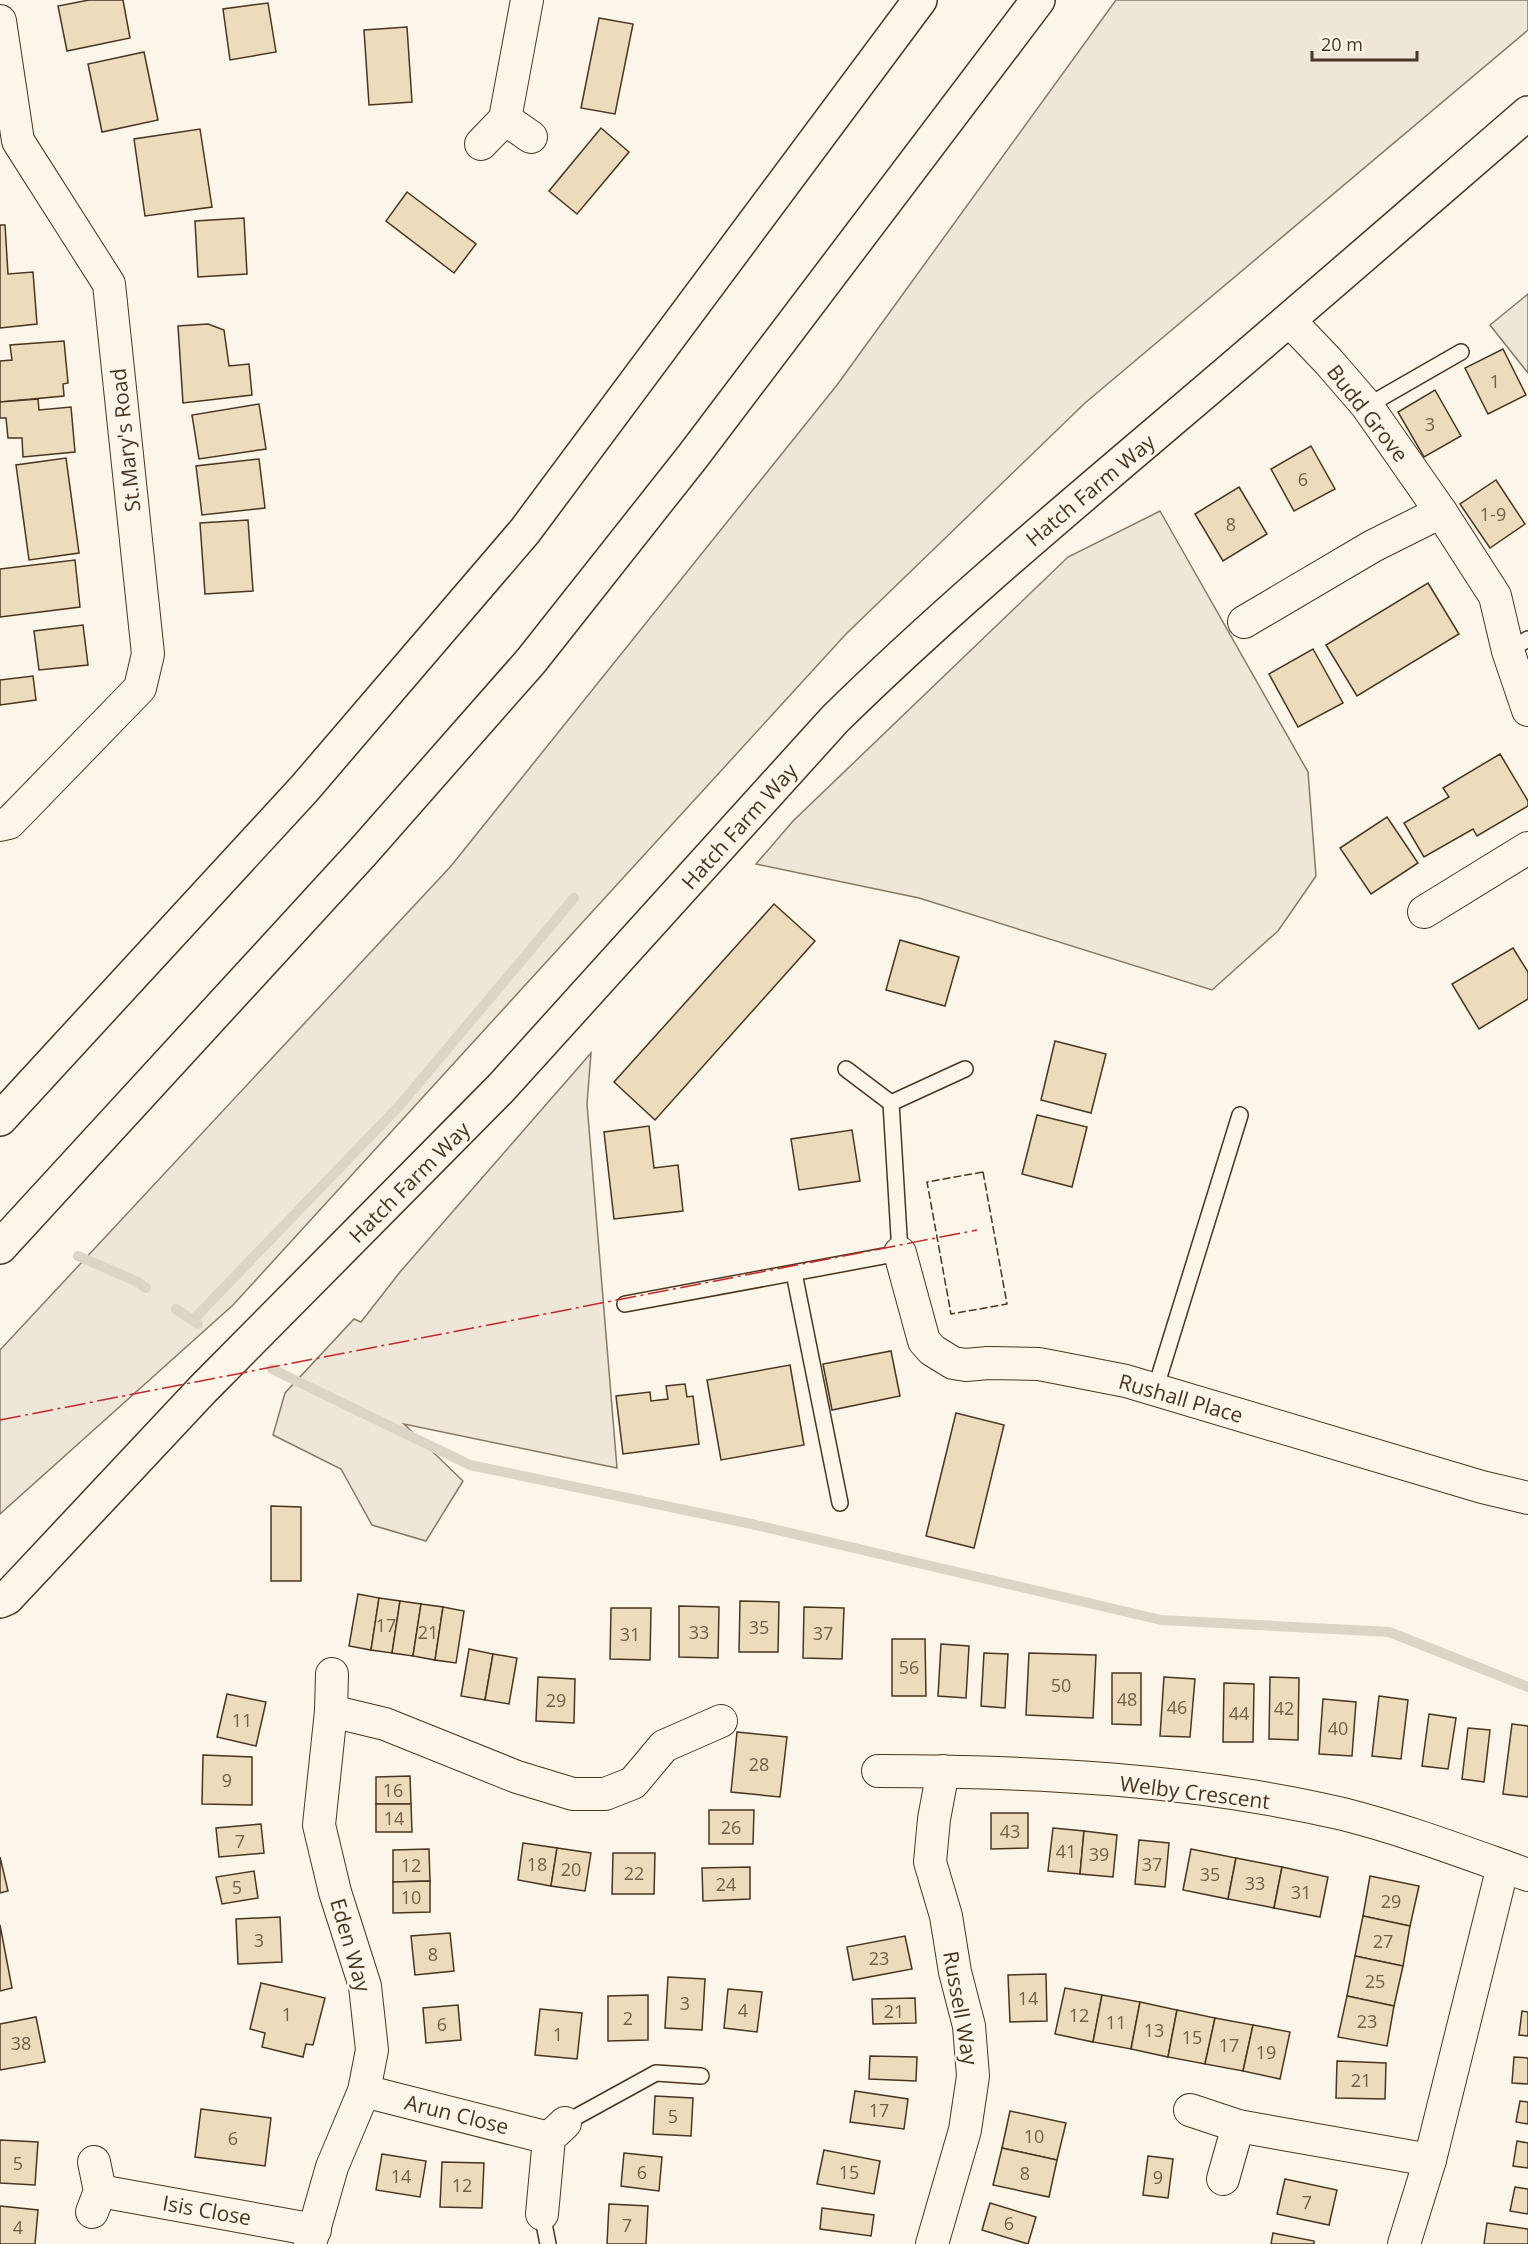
<svg xmlns="http://www.w3.org/2000/svg" width="1528" height="2244" font-family="'Open Sans',sans-serif">
<style>
.green{fill:#ede6d9;stroke:#887966;stroke-width:1.5}
.lines{fill:none;stroke-linecap:round;stroke-linejoin:round}
.stream{stroke:#dcd4c6;stroke-width:10}
.building{fill:#ecdcbc;stroke:#4a3520;stroke-width:1.5}
.service-casing{stroke:#4a3520;stroke-width:18}
.minor-casing{stroke:#4a3520;stroke-width:34}
.tertiary-casing{stroke:#4a3520;stroke-width:36}
.motorway-casing{stroke:#4a3520;stroke-width:36}
.service{stroke:#fbf6e9;stroke-width:15}
.minor{stroke:#fbf6e9;stroke-width:32}
.tertiary{stroke:#fbf6e9;stroke-width:33}
.motorway{stroke:#fbf6e9;stroke-width:33}
.fence{stroke:#4a3520;stroke-width:1.5;stroke-dasharray:8 3;stroke-linecap:butt}
.power{stroke:#c62828;stroke-width:1.5;stroke-dasharray:21 4.5 3 4.5;stroke-linecap:butt}
.labels{text-anchor:middle;dominant-baseline:central;stroke-width:4.5;stroke-linejoin:round;paint-order:stroke}
.number-label{font-size:18px;fill:#725f47}
.street-label{font-size:21px;fill:#4a3520;stroke:#fbf6e9}
</style>
<rect width="100%" height="100%" fill="#fbf6e9"/>
<!-- green -->
<g class="green">
<polygon points="1116,0 1528,0 1528,30 1085,403 846,634 233,1305 0,1514 0,1350 451,866 837,385"/>
<polygon points="1528,294 1528,373 1490,325"/>
<polygon points="1160,511 1308,772 1316,876 1278,931 1212,990 919,898 756,864 793,821 1068,557"/>
<polygon points="591,1053 587,1104 617,1468 404,1424 463,1481 426,1541 372,1525 341,1469 273,1435 285,1393 354,1319 361,1322 400,1272"/>
</g>
<g class="lines">
<!-- stream -->
<g class="stream">
<polyline points="78,1256 138,1282 146,1288"/>
<polyline points="176,1309 198,1324"/>
<polyline points="193,1320 400,1105 574,898"/>
<polyline points="272,1369 470,1465 756,1525 1161,1620 1389,1632 1528,1687"/>
</g>
</g>
<!-- building -->
<g class="building">
<polygon points="89,0 123,0 130,38 67,51 58,6"/>
<polygon points="268,3 276,52 230,60 223,9"/>
<polygon points="599,18 633,24 615,114 581,108"/>
<polygon points="407,27 412,102 369,105 364,30"/>
<polygon points="144,52 158,120 102,132 88,64"/>
<polygon points="601,128 629,152 577,214 549,191"/>
<polygon points="200,129 212,207 145,216 134,139"/>
<polygon points="407,192 476,244 454,273 386,221"/>
<polygon points="244,218 247,274 198,277 195,221"/>
<polygon points="0,225 5,225 8,274 33,272 37,324 0,328"/>
<polygon points="208,324 224,330 229,366 249,364 252,395 183,403 178,326"/>
<polygon points="64,341 68,383 63,384 64,396 0,402 0,361 12,360 10,345"/>
<polygon points="1503,349 1526,395 1488,414 1465,368"/>
<polygon points="1435,390 1461,436 1424,457 1398,412"/>
<polygon points="38,399 39,410 71,407 75,452 23,457 22,438 8,438 6,418 0,418 0,402"/>
<polygon points="259,404 266,449 199,459 192,415"/>
<polygon points="1311,446 1335,489 1294,511 1271,469"/>
<polygon points="66,458 79,553 29,560 16,465"/>
<polygon points="259,459 265,508 202,515 196,466"/>
<polygon points="1496,480 1525,524 1490,548 1460,504"/>
<polygon points="1239,487 1267,534 1223,561 1195,514"/>
<polygon points="248,520 253,591 205,594 200,523"/>
<polygon points="75,560 80,607 0,617 0,569"/>
<polygon points="1428,583 1459,634 1357,696 1326,645"/>
<polygon points="83,625 88,665 39,670 34,631"/>
<polygon points="1313,649 1343,703 1298,727 1269,674"/>
<polygon points="33,676 36,700 0,705 0,680"/>
<polygon points="1500,754 1528,801 1528,806 1477,836 1473,829 1424,857 1404,823 1449,797 1443,788"/>
<polygon points="1387,817 1418,863 1371,894 1340,848"/>
<polygon points="774,904 815,941 655,1120 614,1082"/>
<polygon points="900,940 959,957 945,1006 886,990"/>
<polygon points="1513,948 1528,972 1528,999 1479,1029 1452,984"/>
<polygon points="1055,1041 1106,1054 1091,1113 1041,1100"/>
<polygon points="1037,1115 1087,1127 1072,1187 1022,1174"/>
<polygon points="649,1126 654,1168 678,1165 683,1211 614,1219 604,1132"/>
<polygon points="852,1130 860,1181 799,1190 791,1139"/>
<polygon points="891,1351 900,1396 832,1410 823,1364"/>
<polygon points="790,1365 804,1445 721,1460 707,1380"/>
<polygon points="685,1384 687,1397 693,1396 699,1444 623,1454 616,1396 650,1392 651,1401 668,1399 666,1386"/>
<polygon points="956,1413 1004,1425 974,1548 926,1536"/>
<polygon points="271,1506 301,1507 301,1581 271,1581"/>
<polygon points="358,1594 379,1598 371,1650 349,1646"/>
<polygon points="379,1598 400,1601 392,1653 371,1650"/>
<polygon points="400,1601 421,1604 413,1656 392,1653"/>
<polygon points="740,1601 779,1602 778,1652 739,1652"/>
<polygon points="421,1604 443,1607 435,1660 413,1656"/>
<polygon points="679,1606 719,1607 718,1658 679,1657"/>
<polygon points="443,1607 464,1611 456,1663 435,1660"/>
<polygon points="804,1607 844,1608 842,1659 803,1658"/>
<polygon points="611,1608 651,1608 650,1660 610,1659"/>
<polygon points="892,1639 925,1639 926,1696 892,1696"/>
<polygon points="941,1644 969,1646 966,1698 938,1696"/>
<polygon points="469,1649 493,1654 485,1700 461,1696"/>
<polygon points="984,1653 1008,1654 1005,1708 981,1706"/>
<polygon points="1029,1653 1096,1655 1093,1718 1026,1715"/>
<polygon points="493,1654 517,1658 509,1704 485,1700"/>
<polygon points="1112,1673 1141,1673 1141,1725 1112,1724"/>
<polygon points="538,1677 575,1679 574,1723 536,1721"/>
<polygon points="1164,1677 1195,1679 1190,1737 1160,1736"/>
<polygon points="1270,1677 1299,1678 1298,1740 1269,1739"/>
<polygon points="1224,1683 1254,1684 1253,1742 1223,1742"/>
<polygon points="227,1694 266,1702 256,1746 217,1737"/>
<polygon points="1379,1696 1408,1700 1401,1759 1372,1756"/>
<polygon points="1323,1699 1356,1702 1352,1756 1319,1754"/>
<polygon points="1429,1714 1456,1718 1448,1769 1422,1766"/>
<polygon points="1512,1724 1528,1726 1528,1797 1503,1794"/>
<polygon points="1468,1728 1490,1730 1484,1782 1462,1779"/>
<polygon points="737,1732 787,1737 780,1797 731,1792"/>
<polygon points="203,1755 252,1757 252,1805 202,1804"/>
<polygon points="410,1776 411,1804 376,1804 376,1777"/>
<polygon points="376,1804 411,1804 412,1832 376,1832"/>
<polygon points="709,1810 754,1810 753,1844 709,1844"/>
<polygon points="991,1813 1028,1813 1028,1848 991,1849"/>
<polygon points="261,1824 264,1853 219,1857 216,1828"/>
<polygon points="1053,1828 1084,1831 1080,1874 1048,1871"/>
<polygon points="1084,1831 1117,1835 1113,1877 1080,1874"/>
<polygon points="1139,1840 1169,1843 1165,1887 1135,1884"/>
<polygon points="523,1843 557,1848 551,1886 518,1880"/>
<polygon points="557,1848 591,1853 585,1891 551,1886"/>
<polygon points="429,1849 430,1881 393,1882 393,1850"/>
<polygon points="1191,1849 1236,1858 1228,1899 1183,1890"/>
<polygon points="613,1853 655,1853 654,1894 612,1894"/>
<polygon points="0,1857 8,1891 0,1893"/>
<polygon points="1236,1858 1282,1867 1274,1908 1228,1899"/>
<polygon points="750,1867 750,1899 703,1901 702,1868"/>
<polygon points="1282,1867 1328,1877 1320,1917 1274,1908"/>
<polygon points="254,1871 258,1898 222,1904 216,1877"/>
<polygon points="1370,1876 1419,1886 1410,1926 1363,1916"/>
<polygon points="430,1881 430,1912 393,1913 393,1882"/>
<polygon points="1363,1916 1410,1926 1403,1966 1355,1956"/>
<polygon points="280,1917 282,1962 238,1964 236,1919"/>
<polygon points="0,1925 12,1988 0,1991"/>
<polygon points="450,1933 454,1971 415,1975 411,1936"/>
<polygon points="905,1936 912,1969 853,1980 847,1947"/>
<polygon points="1355,1956 1403,1966 1394,2006 1347,1996"/>
<polygon points="1046,1974 1047,2021 1010,2022 1008,1975"/>
<polygon points="668,1977 705,1979 702,2030 665,2028"/>
<polygon points="261,1983 325,1998 313,2045 306,2044 303,2057 262,2047 265,2033 250,2029"/>
<polygon points="1065,1988 1102,1995 1093,2042 1055,2034"/>
<polygon points="728,1989 762,1992 757,2032 724,2028"/>
<polygon points="648,1995 648,2040 608,2041 608,1996"/>
<polygon points="1102,1995 1140,2002 1131,2049 1093,2042"/>
<polygon points="1347,1996 1394,2006 1387,2046 1338,2037"/>
<polygon points="915,1998 916,2023 873,2024 872,1999"/>
<polygon points="1140,2002 1177,2010 1168,2057 1131,2049"/>
<polygon points="458,2005 461,2040 426,2043 423,2008"/>
<polygon points="540,2009 582,2013 577,2059 535,2055"/>
<polygon points="1177,2010 1215,2018 1205,2064 1168,2057"/>
<polygon points="1522,2011 1528,2012 1528,2036 1519,2035"/>
<polygon points="36,2017 45,2062 0,2070 0,2024"/>
<polygon points="1215,2018 1253,2025 1243,2071 1205,2064"/>
<polygon points="1253,2025 1290,2032 1280,2079 1243,2071"/>
<polygon points="870,2056 917,2057 916,2081 869,2079"/>
<polygon points="1514,2057 1528,2058 1528,2084 1512,2083"/>
<polygon points="1337,2061 1386,2063 1385,2099 1336,2098"/>
<polygon points="855,2091 908,2099 904,2129 850,2122"/>
<polygon points="655,2096 693,2098 691,2136 653,2134"/>
<polygon points="1520,2101 1528,2102 1528,2124 1516,2122"/>
<polygon points="201,2109 271,2118 265,2166 195,2157"/>
<polygon points="1010,2111 1066,2123 1057,2160 1002,2148"/>
<polygon points="0,2140 38,2142 35,2185 0,2183"/>
<polygon points="1517,2141 1528,2143 1528,2168 1513,2166"/>
<polygon points="1002,2148 1057,2160 1049,2197 993,2185"/>
<polygon points="824,2150 880,2161 874,2194 817,2184"/>
<polygon points="624,2153 662,2157 659,2191 621,2186"/>
<polygon points="382,2154 426,2161 420,2197 376,2190"/>
<polygon points="1148,2156 1173,2159 1168,2198 1143,2195"/>
<polygon points="442,2162 484,2163 482,2208 440,2207"/>
<polygon points="1285,2179 1337,2190 1329,2225 1277,2214"/>
<polygon points="1515,2187 1528,2189 1528,2214 1510,2211"/>
<polygon points="990,2203 1036,2217 1028,2244 982,2230"/>
<polygon points="609,2204 648,2206 646,2244 607,2244"/>
<polygon points="0,2206 38,2210 35,2244 0,2244"/>
<polygon points="822,2208 874,2215 871,2236 820,2229"/>
<polygon points="1487,2223 1528,2229 1528,2244 1484,2244"/>
<polygon points="1273,2233 1314,2241 1314,2244 1271,2244"/>
</g>
<g class="lines">
<!-- service casing -->
<g class="service-casing">
<g id="service">
<polyline points="1367,406 1461,352"/>
<polyline points="1508,651 1528,639"/>
<polyline points="846,1069 891,1103"/>
<polyline points="794,1273 840,1503"/>
<polyline points="625,1304 900,1253 891,1103 965,1069"/>
<polyline points="1155,1390 1240,1115"/>
<polyline points="565,2123 656,2073 701,2076"/>
<polyline points="542,2214 548,2244"/>
</g>
</g>
<!-- minor casing -->
<g class="minor-casing">
<g id="minor">
<polyline points="527,0 505,119 531,137"/>
<polyline points="0,21 18,141 109,284 148,654 140,688 9,823 0,825"/>
<polyline points="481,144 505,119"/>
<polyline points="1289,320 1329,362 1367,406 1441,512 1495,596 1508,651 1528,710"/>
<polyline points="1244,622 1373,546 1441,512"/>
<polyline points="1424,912 1528,848"/>
<polyline points="900,1253 924,1341 932,1350 953,1363 966,1365 988,1363 1039,1364 1126,1381 1482,1487 1528,1498"/>
<polyline points="331,1711 385,1724 517,1777 573,1794 605,1794 633,1783 664,1746 721,1721"/>
<path d="M878,1771C1030,1771 1194,1779 1343,1814C1406,1830 1466,1853 1528,1875"/>
<polyline points="364,2091 549,2138"/>
<polyline points="1190,2110 1238,2126 1430,2160"/>
<polyline points="1223,2179 1238,2126"/>
<polyline points="100,2191 315,2230"/>
<polyline points="92,2212 100,2191 94,2162"/>
<polyline points="542,2214 549,2138 565,2123"/>
<polyline points="310,2244 332,2167 364,2091 372,2050 365,1986 335,1892 319,1825 331,1711 332,1674"/>
<polyline points="932,2244 965,2130 973,2076 969,2026 955,1972 946,1916 930,1862 934,1819 943,1771"/>
<polyline points="1404,2244 1430,2160 1503,1866"/>
</g>
</g>
<!-- tertiary casing -->
<g class="tertiary-casing">
<path id="tertiary" d="M0,1601L7,1598L203,1389L501,1088L835,719C943,613 1059,516 1174,418C1293,317 1410,215 1528,113"/>
</g>
<!-- motorway casing -->
<g class="motorway-casing">
<g id="motorway">
<polyline points="0,1119 304,789 525,531 920,0"/>
<polyline points="0,1247 362,853 531,661 693,456 1038,0"/>
</g>
</g>
<!-- service -->
<use href="#service" class="service"/>
<!-- minor -->
<use href="#minor" class="minor"/>
<!-- tertiary -->
<use href="#tertiary" class="tertiary"/>
<!-- motorway -->
<use href="#motorway" class="motorway"/>
<!-- fence -->
<polygon class="fence" points="983,1172 1007,1304 951,1314 927,1182"/>
<!-- power -->
<polyline class="power" points="0,1420 977,1230"/>
</g>
<g class="labels">
<!-- number labels -->
<g class="number-label">
<text x="1495" y="381">1</text>
<text x="1430" y="424">3</text>
<text x="1303" y="479">6</text>
<text x="1493" y="514">1-9</text>
<text x="1231" y="524">8</text>
<text x="386" y="1625">17</text>
<text x="759" y="1627">35</text>
<text x="428" y="1632">21</text>
<text x="699" y="1632">33</text>
<text x="823" y="1633">37</text>
<text x="630" y="1634">31</text>
<text x="909" y="1667">56</text>
<text x="1061" y="1685">50</text>
<text x="1127" y="1699">48</text>
<text x="556" y="1700">29</text>
<text x="1177" y="1707">46</text>
<text x="1284" y="1708">42</text>
<text x="1239" y="1713">44</text>
<text x="242" y="1720">11</text>
<text x="1338" y="1728">40</text>
<text x="759" y="1764">28</text>
<text x="227" y="1780">9</text>
<text x="393" y="1790">16</text>
<text x="394" y="1818">14</text>
<text x="731" y="1827">26</text>
<text x="1010" y="1831">43</text>
<text x="240" y="1841">7</text>
<text x="1066" y="1851">41</text>
<text x="1099" y="1854">39</text>
<text x="537" y="1864">18</text>
<text x="1152" y="1864">37</text>
<text x="411" y="1865">12</text>
<text x="571" y="1869">20</text>
<text x="634" y="1873">22</text>
<text x="1210" y="1874">35</text>
<text x="1255" y="1883">33</text>
<text x="726" y="1884">24</text>
<text x="237" y="1887">5</text>
<text x="1301" y="1892">31</text>
<text x="411" y="1897">10</text>
<text x="1391" y="1901">29</text>
<text x="259" y="1940">3</text>
<text x="1383" y="1941">27</text>
<text x="433" y="1954">8</text>
<text x="879" y="1958">23</text>
<text x="1375" y="1981">25</text>
<text x="1028" y="1998">14</text>
<text x="685" y="2003">3</text>
<text x="743" y="2010">4</text>
<text x="894" y="2011">21</text>
<text x="287" y="2014">1</text>
<text x="1079" y="2015">12</text>
<text x="628" y="2018">2</text>
<text x="1367" y="2021">23</text>
<text x="1116" y="2022">11</text>
<text x="442" y="2024">6</text>
<text x="1154" y="2030">13</text>
<text x="558" y="2034">1</text>
<text x="1192" y="2037">15</text>
<text x="21" y="2043">38</text>
<text x="1229" y="2045">17</text>
<text x="1266" y="2052">19</text>
<text x="1361" y="2080">21</text>
<text x="879" y="2110">17</text>
<text x="673" y="2116">5</text>
<text x="1034" y="2136">10</text>
<text x="233" y="2138">6</text>
<text x="18" y="2163">5</text>
<text x="642" y="2172">6</text>
<text x="849" y="2172">15</text>
<text x="1025" y="2173">8</text>
<text x="401" y="2176">14</text>
<text x="1158" y="2177">9</text>
<text x="462" y="2185">12</text>
<text x="1307" y="2202">7</text>
<text x="1009" y="2223">6</text>
<text x="627" y="2225">7</text>
<text x="18" y="2227">4</text>
</g>
<!-- street labels -->
<g class="street-label">
<text transform="translate(1368 413) rotate(52)">Budd Grove</text>
<text transform="translate(125 440) rotate(-96)">St.Mary's Road</text>
<text transform="translate(1090 490) rotate(-40)">Hatch Farm Way</text>
<text transform="translate(739 826) rotate(-48)">Hatch Farm Way</text>
<text transform="translate(409 1182) rotate(-45)">Hatch Farm Way</text>
<text transform="translate(1181 1398) rotate(16)">Rushall Place</text>
<text transform="translate(1195 1792) rotate(7)">Welby Crescent</text>
<text transform="translate(351 1945) rotate(74)">Eden Way</text>
<text transform="translate(961 2008) rotate(80)">Russell Way</text>
<text transform="translate(457 2114) rotate(14)">Arun Close</text>
<text transform="translate(207 2210) rotate(10)">Isis Close</text>
</g>
</g>
<!-- scale -->
<path d="M1312 51v9h105v-9" fill="none" stroke="#4a3520" stroke-width="3"/>
<text x="1321" y="51" font-size="18" fill="#4a3520" stroke="#fbf6e9" stroke-width="4.5" paint-order="stroke">20 m</text>
</svg>
